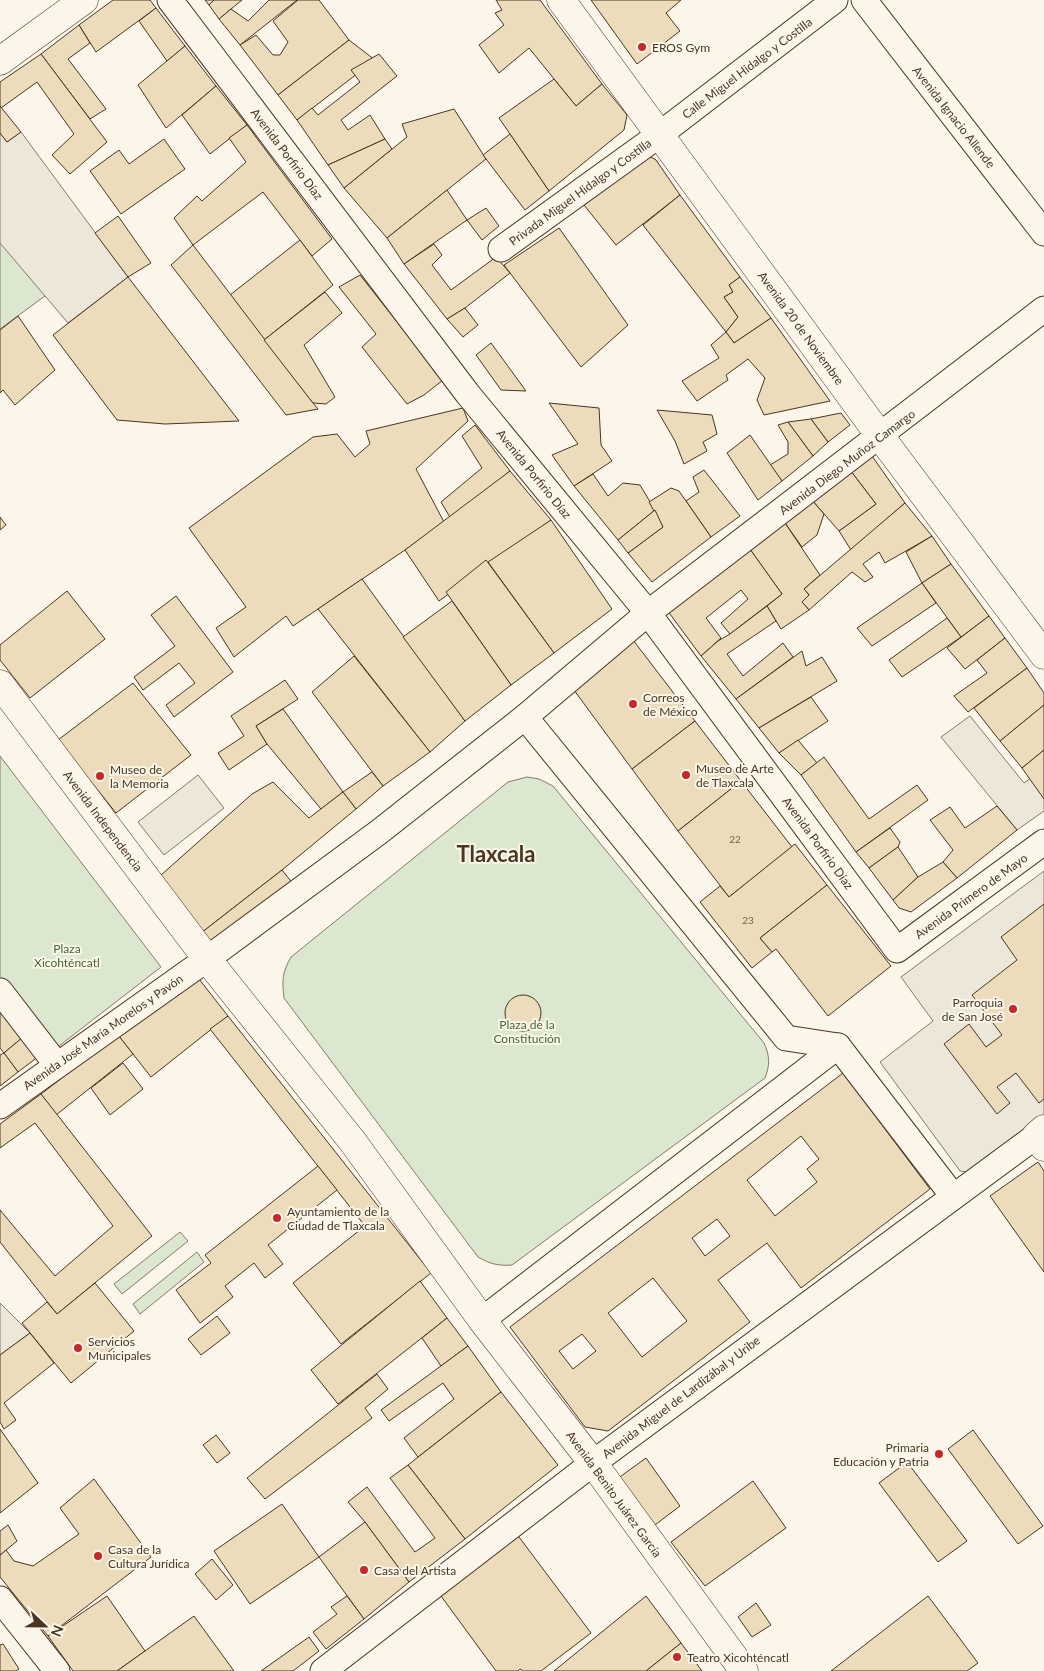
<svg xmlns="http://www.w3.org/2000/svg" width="1044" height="1671" font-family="Lato,sans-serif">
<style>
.green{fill:#dce7d0;stroke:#887966}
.parking{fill:#ede7d9;stroke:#887966}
.building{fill:#ecdcbc;stroke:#4a3520;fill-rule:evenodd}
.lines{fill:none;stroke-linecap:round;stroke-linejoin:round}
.minor-casing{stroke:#4a3520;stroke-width:27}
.major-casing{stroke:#4a3520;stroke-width:29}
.minor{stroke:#fbf6e9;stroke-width:25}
.major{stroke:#fbf6e9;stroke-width:28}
.poi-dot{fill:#c62828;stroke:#fbf6e9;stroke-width:2}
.labels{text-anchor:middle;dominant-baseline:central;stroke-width:4;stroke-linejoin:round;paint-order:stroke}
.number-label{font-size:10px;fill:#725f47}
.poi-label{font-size:12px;fill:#4a3520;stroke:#fbf6e9;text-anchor:start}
.street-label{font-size:12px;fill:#4a3520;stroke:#fbf6e9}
.park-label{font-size:12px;fill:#436837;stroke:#fbf6e9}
.town-label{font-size:22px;font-weight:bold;fill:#4a3520;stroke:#fbf6e9}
</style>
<rect width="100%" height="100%" fill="#fbf6e9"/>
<!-- green -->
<g class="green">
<polygon points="0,227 49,293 0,329"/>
<polygon points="0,756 161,967 50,1053 0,986"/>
<path d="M527,777L539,779L553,786L764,1043C770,1056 770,1065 765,1078L512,1265C498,1266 490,1264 478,1257L284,998C282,980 282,973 291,957L508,782Z"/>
<polygon points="180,1232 188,1241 122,1294 114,1284"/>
<polygon points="197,1252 204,1262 140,1314 133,1304"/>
</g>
<!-- parking -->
<g class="parking">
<polygon points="21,132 128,277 68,323 0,243 0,133 7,142"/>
<polygon points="970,716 1024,783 1031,778 1044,798 1044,811 1017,830 941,737"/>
<polygon points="198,775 224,808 164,855 138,822"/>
<polygon points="1044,871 1044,1120 973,1173 960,1171 880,1062 933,1021 901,977"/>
<polygon points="0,1303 30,1333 0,1355"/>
</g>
<!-- building -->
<g class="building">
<polygon points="113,0 150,0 156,8 96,52 79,25"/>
<polygon points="205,0 214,0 209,5"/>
<polygon points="214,0 242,0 219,19 209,5"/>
<polygon points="269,0 297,0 240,45 219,19 231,9 248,21"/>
<polygon points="298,0 319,0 349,40 278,95 240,45 256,35 273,55 280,55 288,42 273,21"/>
<polygon points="496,0 540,0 602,84 576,106 529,48 499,73 479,45 504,25 495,13 502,10"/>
<polygon points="591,0 681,0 666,13 680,31 637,64"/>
<polygon points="156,8 185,46 167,61 139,21"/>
<polygon points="79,25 90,43 68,59 106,109 90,119 41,54"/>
<polygon points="349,40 375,60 297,120 278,95"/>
<polygon points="185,46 216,86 166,128 138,85"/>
<polygon points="41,54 107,142 70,174 52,155 74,134 37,82 1,108 0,106 0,82"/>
<polygon points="379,54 397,76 341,120 348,130 370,115 385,139 328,165 297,120 312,108 318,115 360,82 351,70"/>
<polygon points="554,79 576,106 602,84 627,115 624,130 549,191 499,118"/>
<polygon points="216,86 247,125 210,154 182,115"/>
<polygon points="0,106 21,132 7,142 0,133"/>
<polygon points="454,109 486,159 387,238 344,188 407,137 402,124"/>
<polygon points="247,125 332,239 312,256 263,192 193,245 174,218 197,196 202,201 246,162 229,138"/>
<polygon points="510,134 549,191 525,210 483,155"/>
<polygon points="164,139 185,169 121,214 90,171 119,150 129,164"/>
<polygon points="385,139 392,149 344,188 328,165"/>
<polygon points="649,156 656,160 680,195 616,245 584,205"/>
<polygon points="447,190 467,220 404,264 387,238"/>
<polygon points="680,195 740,277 729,285 733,292 724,297 738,317 726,332 643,225"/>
<polygon points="486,208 499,226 482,240 467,220"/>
<polygon points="118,216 151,263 128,277 95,233"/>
<polygon points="559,228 628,325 581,367 504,265"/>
<polygon points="300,240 333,285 264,340 230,295"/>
<polygon points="434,244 442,255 432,265 451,290 496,257 510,273 465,308 447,319 404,264"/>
<polygon points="193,245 313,403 318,409 286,415 171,265"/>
<polygon points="360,275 443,380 424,395 407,404 362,347 376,334 339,287"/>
<polygon points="128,277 239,421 165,424 117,420 53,335"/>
<polygon points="740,277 771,318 734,343 726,332 738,317 724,297 733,292 729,285"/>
<polygon points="325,292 342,313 304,345 335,397 326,404 313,403 264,340"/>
<polygon points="465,308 478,325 463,337 447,319"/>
<polygon points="18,316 55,370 15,405 3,390 0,393 0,330"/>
<polygon points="771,318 830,401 764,415 757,400 765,378 748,359 726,375 728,380 697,401 682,381 719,358 711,345 726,332 734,343"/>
<polygon points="491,343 526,391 501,390 476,355"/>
<polygon points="549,403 599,408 601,445 612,461 574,486 552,455 578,444"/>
<polygon points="463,408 468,421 416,469 444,522 405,550 293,626 286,616 234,657 216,628 246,607 189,528 313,437 337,434 355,457 370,444 366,431"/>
<polygon points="657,410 712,415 717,434 703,442 707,451 684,464 675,441"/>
<polygon points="841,413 850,425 828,442 811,419"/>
<polygon points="811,419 828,442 813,456 788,422"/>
<polygon points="788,422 813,456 782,481 770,465 788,454 788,442 778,425"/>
<polygon points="475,425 510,471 451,519 441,502 482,468 462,436"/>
<polygon points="750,435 782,481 758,500 727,453"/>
<polygon points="872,456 905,503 851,550 839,531 876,504 847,466"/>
<polygon points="847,466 876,504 839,531 811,499"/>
<polygon points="704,470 740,516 711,537 686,501 699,492 693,477"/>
<polygon points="510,471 551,520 439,601 405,550"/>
<polygon points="593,474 608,496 623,483 640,485 655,510 618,540 574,486"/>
<polygon points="671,488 679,491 711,537 652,582 628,553 663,527 649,502"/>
<polygon points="811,499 824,514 817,535 802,547 783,520"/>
<polygon points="905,503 932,536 885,563 879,552 863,564 873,577 865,582 852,572 809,610 802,602 809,595 804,589"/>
<polygon points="655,510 663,527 628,553 618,540"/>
<polygon points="0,517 6,525 0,530"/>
<polygon points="551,520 612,609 554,653 488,562"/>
<polygon points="783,520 820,575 804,589 809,595 802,602 809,610 781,629 767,606 782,594 747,545"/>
<polygon points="932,536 951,564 922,583 906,552"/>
<polygon points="747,545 782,594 730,634 721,623 748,599 741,590 706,618 721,638 701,656 667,610"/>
<polygon points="486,560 554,653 511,685 446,592"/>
<polygon points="951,564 989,616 961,637 922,583"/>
<polygon points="362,579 465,721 430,752 318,609"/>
<polygon points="922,583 936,603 872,646 857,628"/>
<polygon points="67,591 105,639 30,698 0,660 0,645"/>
<polygon points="176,596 233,672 174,717 166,705 195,683 179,663 143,690 134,677 175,646 151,615"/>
<polygon points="452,601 511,685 465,721 403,637"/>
<polygon points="767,606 776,621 727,654 743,676 783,643 793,657 736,699 701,656 718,641 730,634"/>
<polygon points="989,616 1005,638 965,669 947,648"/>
<polygon points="947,618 961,637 902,677 889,660"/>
<polygon points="1005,638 1027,668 968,712 954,696 987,673 977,660"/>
<polygon points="633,640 695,721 632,769 571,686"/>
<polygon points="802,651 806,666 822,657 837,681 759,728 736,699"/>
<polygon points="354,656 430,752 383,786 312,692"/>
<polygon points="1027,668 1044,693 1044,705 1000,741 974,708"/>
<polygon points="285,680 298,699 256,726 267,744 229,770 218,753 244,736 231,716"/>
<polygon points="133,683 191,755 116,813 58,740"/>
<polygon points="811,697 828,721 779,753 759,728"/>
<polygon points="1044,705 1044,750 1022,768 1000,741"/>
<polygon points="283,709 343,792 321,809 267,744 256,726"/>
<polygon points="695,721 741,781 678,831 632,769"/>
<polygon points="798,740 817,763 801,775 779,753"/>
<polygon points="1044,750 1044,799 1022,768"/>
<polygon points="824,757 869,819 917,785 928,800 856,852 801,775"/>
<polygon points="372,772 383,786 356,809 343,792"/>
<polygon points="741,781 792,847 729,897 678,831"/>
<polygon points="273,782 309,818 343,792 356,809 282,870 201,933 160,876 252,794"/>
<polygon points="997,806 1017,830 957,878 943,862 953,850 930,820 950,807 965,828"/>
<polygon points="890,828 900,842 898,847 869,868 856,852"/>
<polygon points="795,844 827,885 760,938 772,952 752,968 700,902 720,886 729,897"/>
<polygon points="898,847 918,877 893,900 869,868"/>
<polygon points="943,862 957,878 911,912 899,908 893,900 918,877"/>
<polygon points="282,870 294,885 212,949 201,933"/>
<polygon points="827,885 891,966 828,1016 776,949 772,952 760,938"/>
<polygon points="1044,904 1044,1099 1039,1103 1016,1073 997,1087 1010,1103 997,1114 944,1044 969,1024 986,1047 1002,1035 972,995 1017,960 1001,937"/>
<polygon points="195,974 228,1016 151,1077 118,1035"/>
<circle cx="523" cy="1013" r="18"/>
<polygon points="0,1005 23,1037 4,1053 0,1048"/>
<polygon points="228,1016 431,1273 341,1344 293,1283 365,1226 210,1029"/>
<polygon points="118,1035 133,1054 56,1115 41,1094"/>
<polygon points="23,1037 39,1056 18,1072 4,1053"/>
<polygon points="4,1053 18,1072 0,1086 0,1055"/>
<polygon points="123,1063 143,1089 110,1115 91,1088"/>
<path d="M843,1073L930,1189L801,1288L767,1243L718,1280L750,1322L608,1431L585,1427L510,1327ZM801,1136L819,1159L807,1169L817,1182L775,1216L747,1180ZM717,1219L730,1236L705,1256L692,1238ZM653,1278L687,1321L642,1357L608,1313ZM582,1334L596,1351L573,1369L559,1351Z"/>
<polygon points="41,1094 152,1236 57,1314 0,1242 0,1210 55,1276 113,1226 35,1123 0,1148 0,1124"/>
<polygon points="1038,1162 1044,1171 1044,1272 990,1196"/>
<polygon points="318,1166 337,1190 268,1245 283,1264 265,1278 254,1263 225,1286 233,1297 200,1323 176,1290 211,1263 205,1255"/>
<polygon points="420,1281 447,1318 338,1404 311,1370"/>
<polygon points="95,1283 134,1331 71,1383 22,1323 47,1302 57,1314"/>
<polygon points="217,1316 230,1333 201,1355 188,1339"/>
<polygon points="447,1318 468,1346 441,1366 422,1338"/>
<polygon points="30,1333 54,1363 4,1403 16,1420 4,1429 0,1422 0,1355"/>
<polygon points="468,1346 501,1392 418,1457 404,1438 454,1399 443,1383 389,1421 381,1410"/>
<polygon points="377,1374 388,1389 365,1408 372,1418 265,1499 247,1478"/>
<polygon points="501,1392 558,1465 465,1539 408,1465"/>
<polygon points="0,1429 38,1483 0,1513"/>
<polygon points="973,1430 1043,1526 1018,1544 948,1449"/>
<polygon points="216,1435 230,1453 217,1463 203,1445"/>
<polygon points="646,1458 680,1506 651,1528 617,1479"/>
<polygon points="907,1462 967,1541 938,1562 879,1483"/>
<polygon points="408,1465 465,1539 409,1582 365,1522 348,1502 367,1487 415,1552 435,1538 390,1478"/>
<polygon points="94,1479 151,1557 48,1636 0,1577 0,1555 6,1550 14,1561 33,1566 79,1534 60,1508"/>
<polygon points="753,1481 786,1528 705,1586 671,1542"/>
<polygon points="282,1504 319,1557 250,1604 214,1551"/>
<polygon points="365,1522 409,1582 364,1619 319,1557"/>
<polygon points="8,1525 17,1541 0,1555 0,1531"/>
<polygon points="516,1533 591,1633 541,1671 523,1671 520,1669 518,1671 496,1671 438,1592"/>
<polygon points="212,1559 233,1585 216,1600 195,1574"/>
<polygon points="107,1596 145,1651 117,1671 73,1671 48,1636"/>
<polygon points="347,1596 364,1619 326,1649 313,1632 337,1614 331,1607"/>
<polygon points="646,1596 681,1643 646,1671 554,1671"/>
<polygon points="928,1596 978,1663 967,1671 831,1671"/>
<polygon points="756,1603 771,1625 752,1637 738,1617"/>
<polygon points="194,1616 234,1671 117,1671"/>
<polygon points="309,1637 319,1651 293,1671 261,1671"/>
<polygon points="681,1643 702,1671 646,1671"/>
<polygon points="3,1644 19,1669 16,1671 0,1671 0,1645"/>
</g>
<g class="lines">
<!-- minor casing -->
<g class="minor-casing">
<g id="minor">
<polyline points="170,0 467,393 648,613 897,950 1044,842"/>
<polyline points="864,0 1044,233"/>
<polyline points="501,249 659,135 835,0"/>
<polyline points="525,717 786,1038 838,1046 953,1196"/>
<polyline points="0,991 57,1065"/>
<polyline points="0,1106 207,959 379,832 525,717 648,613 1044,309"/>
<polyline points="482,1320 838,1046"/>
<polyline points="0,1599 57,1671"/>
<polyline points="323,1671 593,1463 1036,1136"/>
</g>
</g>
<!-- major casing -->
<g class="major-casing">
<g id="major">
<polyline points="561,0 880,436 1044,655"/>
<polyline points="0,61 84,0"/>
<polyline points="0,684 207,959 353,1142 482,1320 593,1463 744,1671"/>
<polyline points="1044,1129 1036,1136 1044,1147"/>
</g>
</g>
<!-- minor -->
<use href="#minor" class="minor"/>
<!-- major -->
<use href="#major" class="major"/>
</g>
<!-- markers -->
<g class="poi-dot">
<circle cx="642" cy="47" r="5"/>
<circle cx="633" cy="704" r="5"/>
<circle cx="686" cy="775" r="5"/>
<circle cx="100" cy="776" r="5"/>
<circle cx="1013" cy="1009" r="5"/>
<circle cx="277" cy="1218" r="5"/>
<circle cx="78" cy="1348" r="5"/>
<circle cx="939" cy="1454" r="5"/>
<circle cx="98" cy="1556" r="5"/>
<circle cx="364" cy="1570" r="5"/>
<circle cx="677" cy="1657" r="5"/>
</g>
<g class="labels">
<!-- number labels -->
<g class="number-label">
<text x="735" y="839">22</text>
<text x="748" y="920">23</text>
</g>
<!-- poi labels -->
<g class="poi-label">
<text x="652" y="47">EROS Gym</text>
<text x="643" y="697">Correos<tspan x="643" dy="14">de México</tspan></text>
<text x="696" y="768">Museo de Arte<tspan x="696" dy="14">de Tlaxcala</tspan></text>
<text x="110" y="769">Museo de<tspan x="110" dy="14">la Memoria</tspan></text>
<text x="1003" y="1002" text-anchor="end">Parroquia<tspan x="1003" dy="14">de San José</tspan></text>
<text x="287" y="1211">Ayuntamiento de la<tspan x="287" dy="14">Ciudad de Tlaxcala</tspan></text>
<text x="88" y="1341">Servicios<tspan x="88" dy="14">Municipales</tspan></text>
<text x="929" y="1447" text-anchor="end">Primaria<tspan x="929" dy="14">Educación y Patria</tspan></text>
<text x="108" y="1549">Casa de la<tspan x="108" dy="14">Cultura Jurídica</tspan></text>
<text x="374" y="1570">Casa del Artista</text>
<text x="687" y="1657">Teatro Xicohténcatl</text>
</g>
<!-- street labels -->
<g class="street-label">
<text transform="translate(747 68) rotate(-37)">Calle Miguel Hidalgo y Costilla</text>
<text transform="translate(954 117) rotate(52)">Avenida Ignacio Allende</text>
<text transform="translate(287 154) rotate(53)">Avenida Porfirio Díaz</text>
<text transform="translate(580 192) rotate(-36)">Privada Miguel Hidalgo y Costilla</text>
<text transform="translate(801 328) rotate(54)">Avenida 20 de Noviembre</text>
<text transform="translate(847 462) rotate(-37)">Avenida Diego Muñoz Camargo</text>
<text transform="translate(534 474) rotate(51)">Avenida Porfirio Díaz</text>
<text transform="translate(103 821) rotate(53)">Avenida Independencia</text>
<text transform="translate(818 843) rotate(54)">Avenida Porfirio Díaz</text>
<text transform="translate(971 896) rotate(-36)">Avenida Primero de Mayo</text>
<text transform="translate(103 1032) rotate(-35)">Avenida José María Morelos y Pavón</text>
<text transform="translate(681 1397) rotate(-37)">Avenida Miguel de Lardizábal y Uribe</text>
<text transform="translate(614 1494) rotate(54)">Avenida Benito Juárez García</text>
</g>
<!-- park labels -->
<g class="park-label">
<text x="67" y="948">Plaza<tspan x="67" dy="14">Xicohténcatl</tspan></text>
<text x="527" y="1024">Plaza de la<tspan x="527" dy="14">Constitución</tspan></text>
</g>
<!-- town labels -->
<g class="town-label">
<text x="496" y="853">Tlaxcala</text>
</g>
</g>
<!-- north arrow -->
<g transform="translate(45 1626) rotate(112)" stroke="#fbf6e9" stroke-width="4" paint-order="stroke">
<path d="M0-4L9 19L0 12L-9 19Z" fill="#4a3520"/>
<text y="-8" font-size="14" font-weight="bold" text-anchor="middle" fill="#4a3520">N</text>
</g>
</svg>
